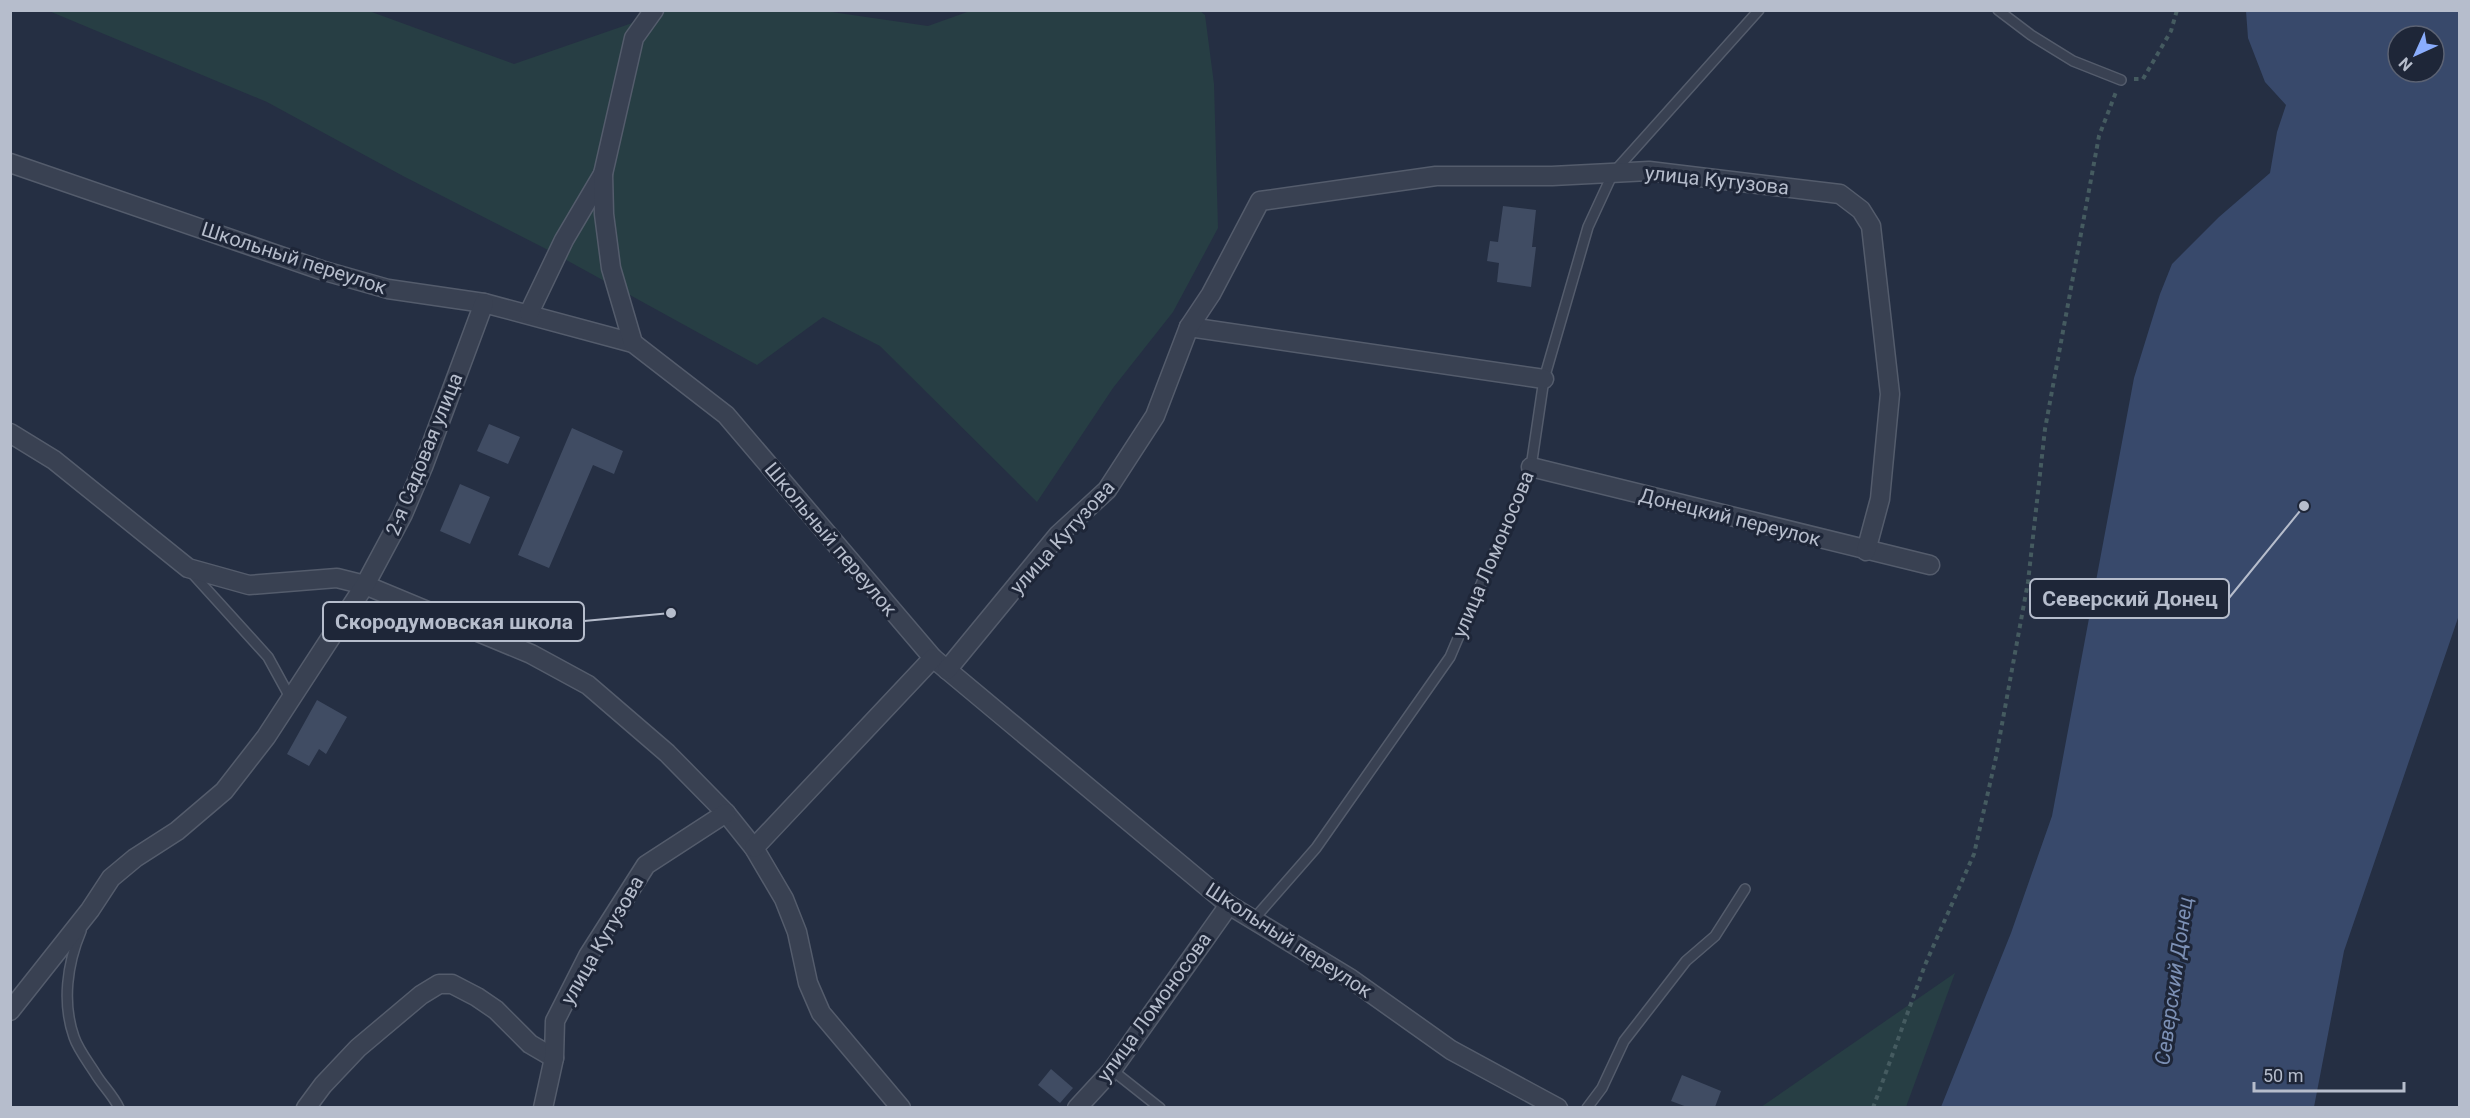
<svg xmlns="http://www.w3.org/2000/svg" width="2470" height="1118" font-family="Roboto,sans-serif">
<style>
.green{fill:#273e44}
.water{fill:#38496b;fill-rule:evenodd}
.building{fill:#404c63}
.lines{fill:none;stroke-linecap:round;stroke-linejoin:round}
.lane-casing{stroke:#545c6c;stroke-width:12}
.street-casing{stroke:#545c6c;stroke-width:21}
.path{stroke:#455b60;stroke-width:4;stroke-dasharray:4.5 4.5;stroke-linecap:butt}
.lane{stroke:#394152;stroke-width:9}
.street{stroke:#394152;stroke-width:18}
.labels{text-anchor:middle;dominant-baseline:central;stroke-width:6;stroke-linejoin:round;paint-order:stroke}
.street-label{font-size:20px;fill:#b6bdcc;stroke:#1e2638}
.water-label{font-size:21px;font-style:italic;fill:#7c90b5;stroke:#1e2638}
.leader{fill:none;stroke:#b6bdcc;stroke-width:2}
.callout-dot{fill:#b6bdcc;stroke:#1e2638;stroke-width:2}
.callout{fill:#1e2638;stroke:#b6bdcc;stroke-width:2}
.callout-label{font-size:21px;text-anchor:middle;font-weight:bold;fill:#b6bdcc}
</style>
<rect width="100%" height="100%" fill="#252f43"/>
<!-- green -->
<g class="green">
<polygon points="818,10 928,26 970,11 1200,11 1205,15 1214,84 1218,228 1173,312 1113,388 1037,502 880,346 823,317 757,365 550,251 403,176 267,102 49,11 369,11 514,64 638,21 647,11"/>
<polygon points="1955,973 1906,1107 1761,1107"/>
</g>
<!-- water -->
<path class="water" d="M2246,11H2459V615L2344,951L2314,1107H1941L2011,933L2052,816L2134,378L2160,294L2172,264L2219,217L2270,173L2277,132L2286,105L2265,82L2248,38ZM2398,36H2434V72H2398Z"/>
<!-- building -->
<g class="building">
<polygon points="1503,206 1536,210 1532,247 1536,247 1531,287 1497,282 1499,263 1487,261 1490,241 1498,242"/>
<polygon points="489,424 520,437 508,464 477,451"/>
<polygon points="572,428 623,451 614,474 593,465 549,568 518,555"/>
<polygon points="460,484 490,497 470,544 440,531"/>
<polygon points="317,700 347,717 326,754 319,749 309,766 287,754"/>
<polygon points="1051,1069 1073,1088 1060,1103 1038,1085"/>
<polygon points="1682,1075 1721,1091 1715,1107 1687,1107 1671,1101"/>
</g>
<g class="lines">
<!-- lane casing -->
<g class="lane-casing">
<g id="lane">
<polyline points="1998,10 2031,35 2073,61 2121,80"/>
<polyline points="191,572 268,657 291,699"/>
<polyline points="1254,919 1316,848 1450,657 1531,467 1544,379 1588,227 1613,173 1759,10"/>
<path d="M81,931C67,964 62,1003 74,1037C78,1049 88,1062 95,1073C102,1085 113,1095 119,1108"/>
<polyline points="1112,1070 1160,1108"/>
<polyline points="1587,1108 1602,1088 1624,1041 1686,961 1715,936 1745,889"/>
</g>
</g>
<!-- street casing -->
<g class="street-casing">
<g id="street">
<polyline points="10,163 321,270 388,289 484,303 633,343 726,415 933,658 1229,905 1351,979 1451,1050 1558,1108"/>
<polyline points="529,313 564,240 603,174"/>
<polyline points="1189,327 1544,379"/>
<polyline points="633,343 611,268 604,214 603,174 634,38 654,10"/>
<polyline points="10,433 54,460 188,568 249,585 337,578 365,585 531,654 588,685 667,753 726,813 754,848 784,899 797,932 808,983 821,1013 901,1108"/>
<polyline points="1531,467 1930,565"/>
<polyline points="947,670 1058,535 1107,490 1155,416 1189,327 1211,294 1260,201 1436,176 1552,176 1649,171 1840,194 1861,210 1871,226 1890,394 1880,499 1866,551"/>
<polyline points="754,848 933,658"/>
<polyline points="10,1011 90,910 111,878 135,858 177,831 224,791 266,737 365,585 403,514 423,467 484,303"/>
<polyline points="306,1108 323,1085 358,1048 421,995 439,984 452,984 477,997 496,1010 530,1044 554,1058"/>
<polyline points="543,1108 554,1058 555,1021 588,956 646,865 726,813"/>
<polyline points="1077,1108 1112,1070 1229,905"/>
</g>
</g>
<!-- path -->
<g class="path">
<polyline points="2134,79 2143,79 2171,31 2177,10"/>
<polyline points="1873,1108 1925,965 1974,854 1996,757 2028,582 2045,429 2099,136 2116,92"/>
</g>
<!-- lane -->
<use href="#lane" class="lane"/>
<!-- street -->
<use href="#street" class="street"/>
</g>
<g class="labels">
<!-- street labels -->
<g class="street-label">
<text transform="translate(1717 180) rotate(6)">улица Кутузова</text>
<text transform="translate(294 258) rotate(18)">Школьный переулок</text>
<text transform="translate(424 454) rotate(-68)">2-я Садовая улица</text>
<text transform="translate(1730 517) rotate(14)">Донецкий переулок</text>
<text transform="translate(1062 537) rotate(-48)">улица Кутузова</text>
<text transform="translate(831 539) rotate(50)">Школьный переулок</text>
<text transform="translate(1493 554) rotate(-67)">улица Ломоносова</text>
<text transform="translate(602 940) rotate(-60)">улица Кутузова</text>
<text transform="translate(1289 940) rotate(33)">Школьный переулок</text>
<text transform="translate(1154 1007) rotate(-54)">улица Ломоносова</text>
</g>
<!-- water labels -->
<g class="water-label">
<text transform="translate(2174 981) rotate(-82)">Северский Донец</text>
</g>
</g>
<!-- callouts -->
<path class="leader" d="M2304 506L2229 598M671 613L584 621"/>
<g class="callout-dot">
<circle cx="2304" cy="506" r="6"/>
<circle cx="671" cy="613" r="6"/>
</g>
<g class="callout">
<rect x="2030" y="579" width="199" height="39" rx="6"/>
<rect x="323" y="602" width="261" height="39" rx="6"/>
</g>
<g class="callout-label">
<text x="2130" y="606">Северский Донец</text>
<text x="454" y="629">Скородумовская школа</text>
</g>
<!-- border -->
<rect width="2470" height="1118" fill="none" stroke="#b6bdcc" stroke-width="24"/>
<!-- north arrow -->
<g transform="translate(2416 54) rotate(225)"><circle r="28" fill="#1e2638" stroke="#5b6273" stroke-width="1.5"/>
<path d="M0-4.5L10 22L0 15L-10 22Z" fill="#8aadfd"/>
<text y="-9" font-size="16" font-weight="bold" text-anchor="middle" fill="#b6bdcc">N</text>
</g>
<!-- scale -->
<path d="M2254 1082v9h150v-9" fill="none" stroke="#b6bdcc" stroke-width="3"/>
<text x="2263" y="1082" font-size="18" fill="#b6bdcc" stroke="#1e2638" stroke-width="4.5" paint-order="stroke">50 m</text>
</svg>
